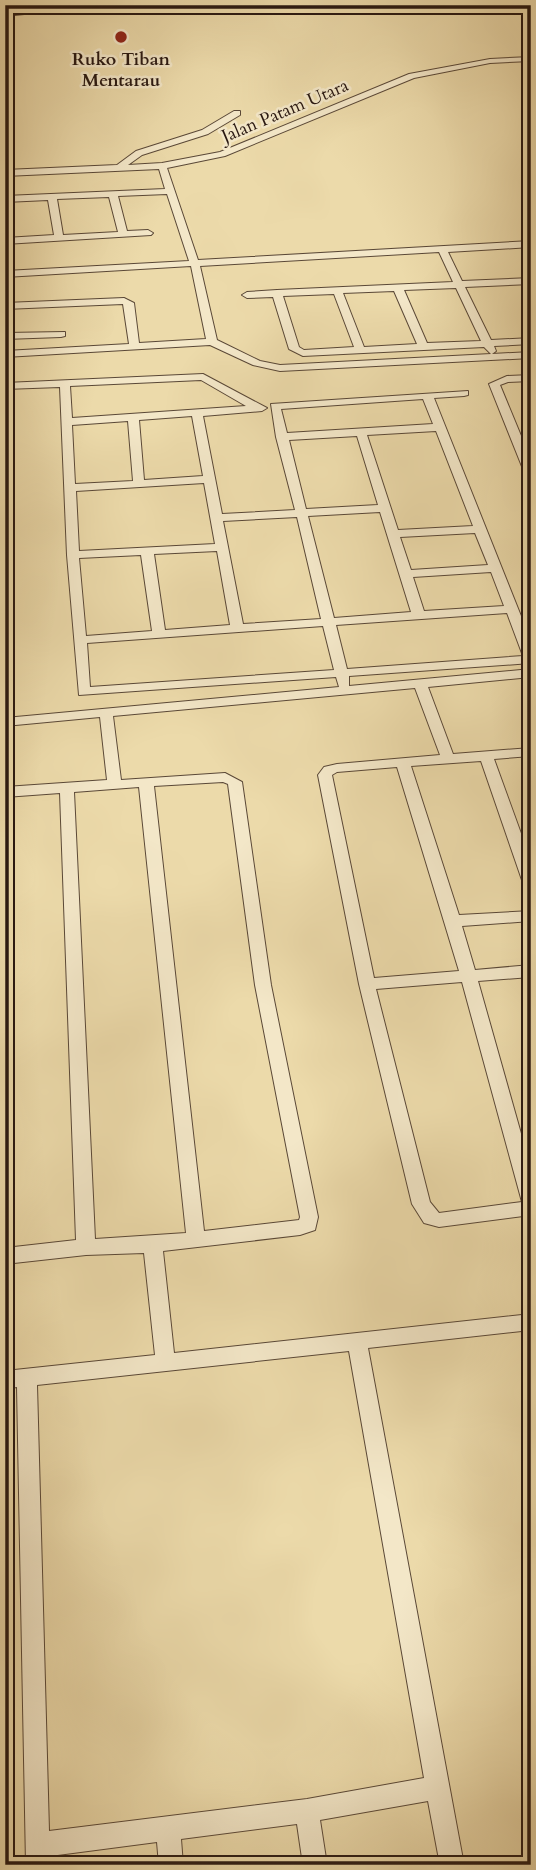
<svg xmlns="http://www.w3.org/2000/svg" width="536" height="1870" font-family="Cardo,serif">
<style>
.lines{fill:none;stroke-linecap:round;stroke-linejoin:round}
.minor-casing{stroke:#5a4837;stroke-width:2}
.minor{fill:#f3e7c8;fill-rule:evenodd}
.poi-dot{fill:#8f2418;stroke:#f3e7c8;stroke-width:2.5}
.labels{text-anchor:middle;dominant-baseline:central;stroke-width:5;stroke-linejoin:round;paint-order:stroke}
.far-poi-label{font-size:18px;font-weight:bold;fill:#291811;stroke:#f3e7c8}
.far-street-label{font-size:18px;fill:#291811;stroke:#f3e7c8}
</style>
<rect width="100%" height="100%" fill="#ecdaaa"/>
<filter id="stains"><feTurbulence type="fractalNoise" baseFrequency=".00286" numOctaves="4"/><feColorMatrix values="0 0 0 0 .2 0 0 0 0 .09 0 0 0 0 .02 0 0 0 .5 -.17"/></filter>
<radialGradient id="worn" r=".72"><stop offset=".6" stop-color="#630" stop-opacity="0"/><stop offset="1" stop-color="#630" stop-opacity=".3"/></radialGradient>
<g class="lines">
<!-- minor casing -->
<g class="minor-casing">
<g id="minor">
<polygon points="81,5 111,5 5,16 5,12"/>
<path d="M531,57V61L490,63L414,78L225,156L167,168L198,260L531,241V247L448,252L462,281L531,278V284L465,287L491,340L531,338V344L494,346L496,351L492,354L531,352V358L280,371L253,365L210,345L5,357V351L129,344L123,304L5,309V303L124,298L134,303L139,343L206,339L191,266L5,277V271L189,261L167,194L118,196L127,231L148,230L153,233L151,235L5,244V238L54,235L48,200L5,202V196L165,189L159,169L5,176V170L117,165L136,151L202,130L234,111H240V115L208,134L142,155L128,165L162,163L220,152L409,74L490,59ZM109,197L118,232L63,235L57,199ZM439,252L453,282L277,290L247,292L242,295L247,298L273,297L289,349L303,356L484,347L491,354L280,365L260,361L217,340L200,266ZM456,288L481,341L427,343L404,290ZM394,291L417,344L364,347L343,293ZM334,294L354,347L304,350L299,347L283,296Z"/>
<polygon points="65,332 65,336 61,337 5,339 5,333"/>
<path d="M203,374L267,408L262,411L203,416L222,514L295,510L276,437L271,404L468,391V395L464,396L434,398L531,641V663L349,676V686L531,669V677L428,687L453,754L531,748V756L494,759L531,861V888L523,883L481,761L411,766L459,915L531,911V921L462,926L475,970L531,965V977L478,981L531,1169V1215L439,1227L424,1223L412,1204L359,984L318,775L324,767L337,764L440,755L415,688L113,716L121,780L225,773L242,782L271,985L318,1217L315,1230L300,1235L163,1251L174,1353L531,1314V1330L368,1348L464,1865H440L428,1801L320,1820L327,1865H303L297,1824L181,1839L183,1865H159L157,1842L50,1856V1865H26L17,1387L5,1389V1371L155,1355L144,1253L86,1255L5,1264V1248L76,1240L60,793L5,797V787L107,780L100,717L5,726V718L339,687L336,677L79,695L67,555L60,387L5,389V383ZM201,380L246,406L72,418L70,386ZM423,399L433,424L287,433L281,409ZM192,416L203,476L144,480L139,420ZM128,421L133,481L75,484L72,425ZM436,431L473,526L398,530L367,435ZM357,436L378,505L306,509L289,440ZM204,483L215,544L79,551L76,491ZM380,512L411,612L334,618L308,516ZM297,517L321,619L243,624L223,521ZM475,533L488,565L411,570L400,537ZM217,551L230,625L165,630L154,554ZM141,555L152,631L86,636L79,558ZM491,572L504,606L424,611L413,577ZM507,613L523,656L347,669L336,625ZM323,626L334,670L90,687L87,643ZM397,767L459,971L374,978L332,775L337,772ZM223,782L228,784L255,985L300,1217L299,1220L204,1231L154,786ZM139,787L186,1233L95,1239L74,792ZM462,982L522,1202L439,1213L430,1202L376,989ZM349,1351L424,1778L307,1799L49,1831L37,1385Z"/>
<polygon points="531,375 531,381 508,382 500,385 531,460 531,477 525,474 489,384 507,376"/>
</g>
</g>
<!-- minor -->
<use href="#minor" class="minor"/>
</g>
<!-- markers -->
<circle class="poi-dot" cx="121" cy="37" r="7"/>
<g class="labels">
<!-- far-poi labels -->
<g class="far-poi-label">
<text x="121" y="59">Ruko Tiban<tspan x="121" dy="21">Mentarau</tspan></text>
</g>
<!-- far-street labels -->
<g class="far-street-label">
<text transform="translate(285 111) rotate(-23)">Jalan Patam Utara</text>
</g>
</g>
<!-- margin -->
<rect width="536" height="1870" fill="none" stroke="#ecdaaa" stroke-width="28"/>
<rect x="7" y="7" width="522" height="1856" fill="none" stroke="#291811" stroke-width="3.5"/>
<rect x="14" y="14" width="508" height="1842" fill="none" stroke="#291811" stroke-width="2"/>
<rect width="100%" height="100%" filter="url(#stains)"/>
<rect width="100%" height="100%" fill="url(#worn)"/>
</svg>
